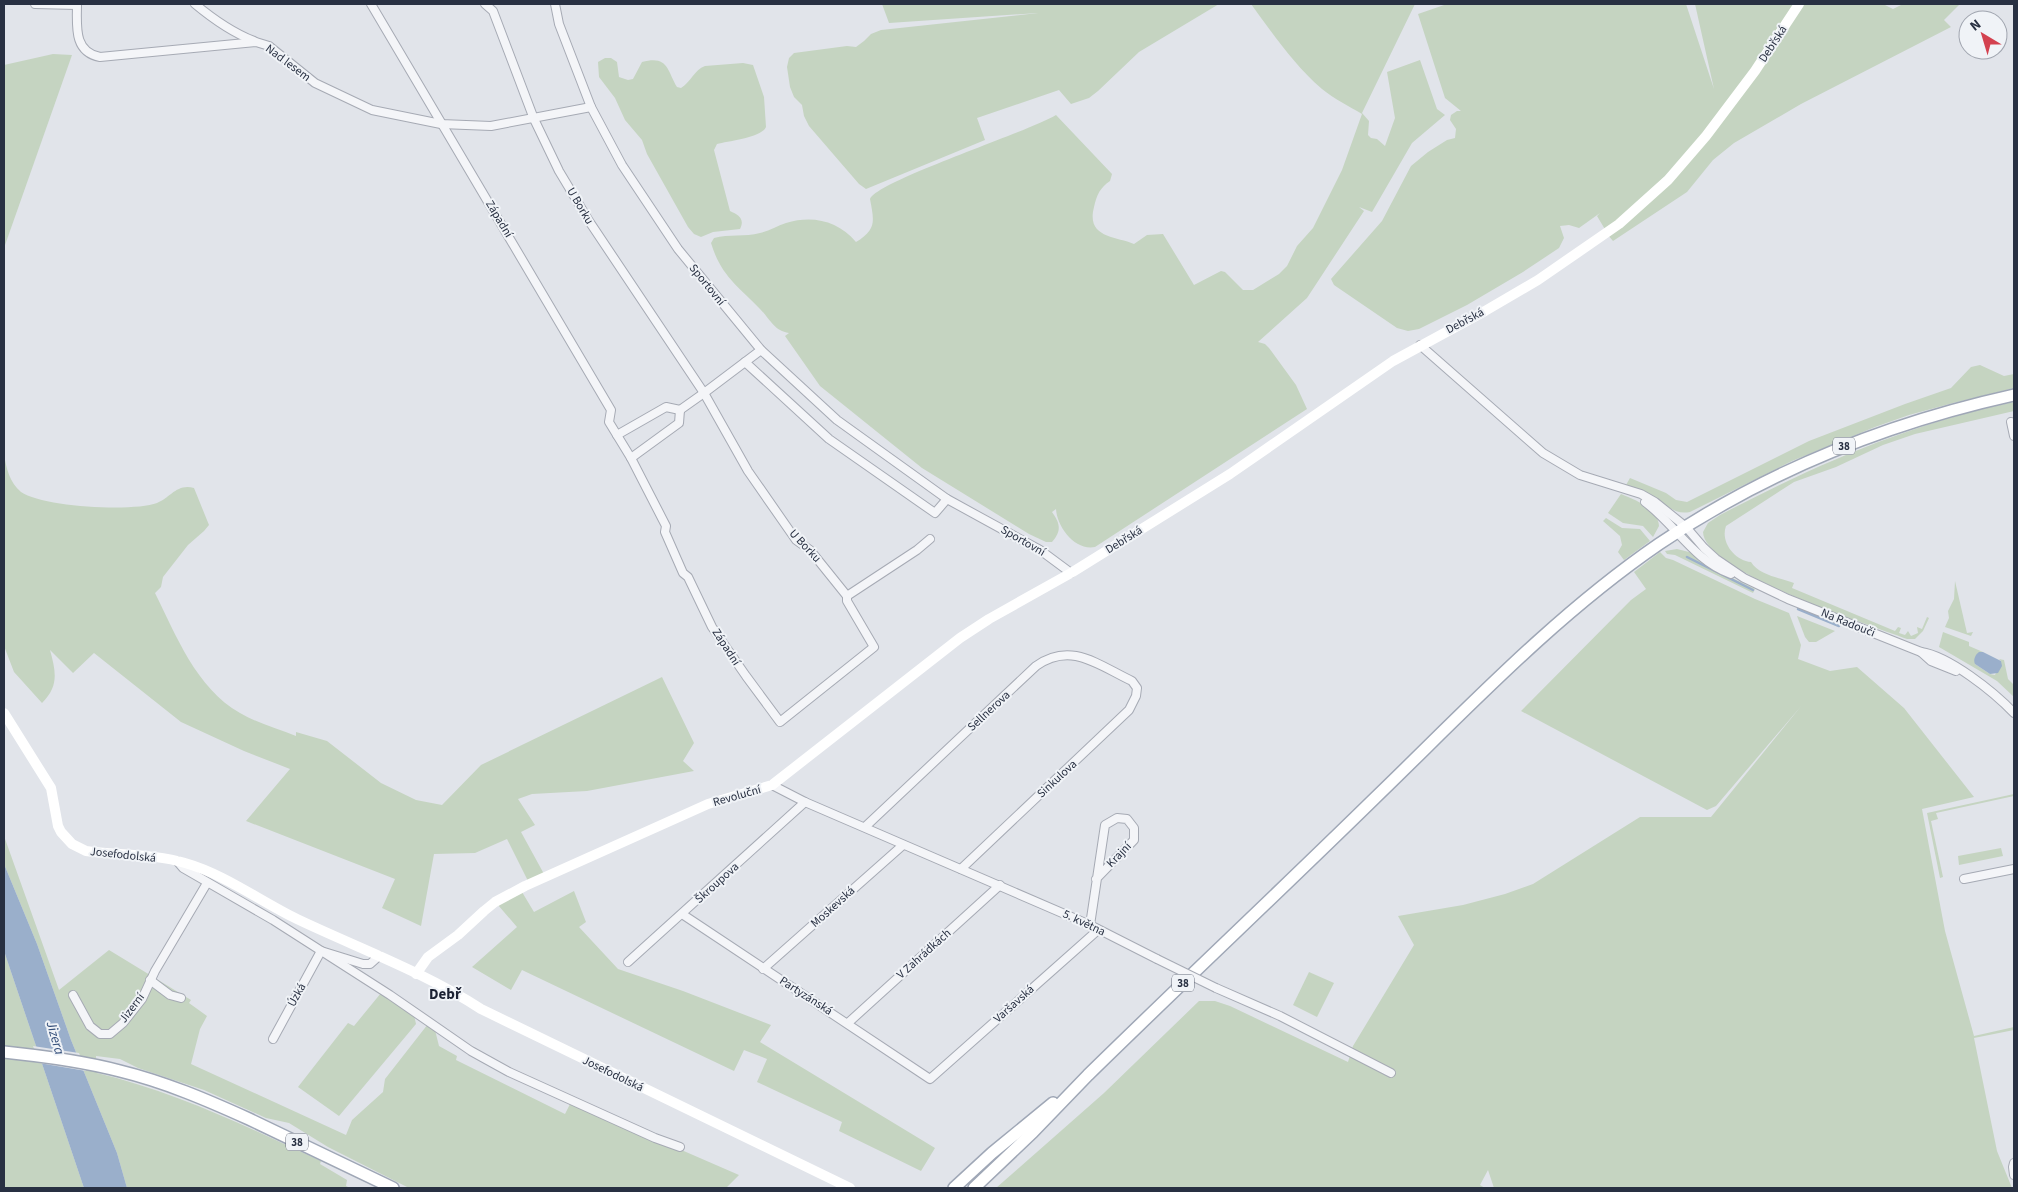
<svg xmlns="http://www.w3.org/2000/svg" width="2018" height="1192" font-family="'Source Sans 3',sans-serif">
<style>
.green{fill:#c5d4c1}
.water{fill:#9aafcb}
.pier{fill:#e1e4ea}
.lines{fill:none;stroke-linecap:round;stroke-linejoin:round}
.stream{stroke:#9aafcb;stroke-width:2.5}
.street-casing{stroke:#a6aab4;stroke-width:10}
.primary-casing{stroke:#9fa7b6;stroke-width:14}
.street{stroke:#f4f5f8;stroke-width:8}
.secondary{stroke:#fff;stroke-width:10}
.primary{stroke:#fff;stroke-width:11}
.street-bridge-casing{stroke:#a6aab4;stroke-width:10;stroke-linecap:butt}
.street-bridge{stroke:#f4f5f8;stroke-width:8}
.labels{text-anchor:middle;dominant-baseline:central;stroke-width:4;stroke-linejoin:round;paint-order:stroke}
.shield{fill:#f0f3f7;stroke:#646a78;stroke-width:1}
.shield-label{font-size:11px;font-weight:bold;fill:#283042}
.street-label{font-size:12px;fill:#283042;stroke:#f0f3f7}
.water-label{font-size:14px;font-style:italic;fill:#314c78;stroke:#f0f3f7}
.quarter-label{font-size:15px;font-weight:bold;fill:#1b2133;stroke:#f0f3f7}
</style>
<rect width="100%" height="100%" fill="#e1e4ea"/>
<!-- green -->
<g class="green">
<polygon points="882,4 1219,4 1139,52 1098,91 1089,98 1071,104 1059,90 977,118 985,140 866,189 859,184 840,162 809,126 804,116 802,105 794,97 790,87 787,67 789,58 794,53 847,46 856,47 864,41 871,34 881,30 1038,13 889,23"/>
<path d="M1251,4H1415L1362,113L1369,121L1368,135L1371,138L1377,139L1385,146L1395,118L1387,72L1420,60L1437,109L1445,115L1412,143L1372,212L1359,207L1364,211L1307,298L1258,342L1265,344L1269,348L1296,385L1307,409L1095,547C1075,551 1057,527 1056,509L1052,512C1060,523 1062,531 1052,542H1046L1029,534L922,468L820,386L785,336L789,333C774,331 770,319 760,309C738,286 721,276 711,243L714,238C729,234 745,237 760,233C769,231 777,226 786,223C813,215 838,221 856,242C877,229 874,221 870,199C877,181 1028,132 1056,115L1112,174L1110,181C1100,188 1097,194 1094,207C1086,238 1115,236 1134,244L1147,235L1163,234L1194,285L1221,271L1225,272L1243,290H1253L1279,274L1287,266L1297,246L1313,228L1342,170L1362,114C1349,106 1334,99 1322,89C1294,65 1273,34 1251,4Z"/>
<polygon points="1447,4 1686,4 1714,89 1695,4 1795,4 1753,71 1688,155 1606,231 1597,216 1600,213 1579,228 1569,225 1560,226 1564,238 1559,248 1523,272 1467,305 1419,329 1408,331 1397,328 1334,285 1331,279 1382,221 1411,166 1428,152 1447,140 1455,138 1456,129 1450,120 1451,115 1457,111 1461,111 1445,98 1418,14"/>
<polygon points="1802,4 1883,4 1893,9 1903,4 1960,4 1944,20 1951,27 1801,104 1734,143 1713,160 1687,192 1613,241 1607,234 1669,181"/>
<polygon points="53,54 72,55 4,248 4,65"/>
<path d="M605,58H611L617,62L619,77L628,80L633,79L642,62C668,55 667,70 677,87L681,88C691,82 694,70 705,66L743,63L753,65L764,97L766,127C761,138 729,141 717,144L714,150L730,211C739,215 745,219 740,229L713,232L701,237L694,234L688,227L647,154L642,140L625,120L615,98L599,77L598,62Z"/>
<path d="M1980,365L2004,376L2014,374V388L1953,403L1909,415L1875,427L1792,461L1690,512C1675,515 1668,506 1656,499C1647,493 1637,489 1626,485L1630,478L1666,493L1676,500L1687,502L1809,441L1905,404L1951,388L1971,367Z"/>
<path d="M2014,402V411L1915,434L1883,445L1836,467L1794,482L1726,526C1720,542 1735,561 1751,562C1759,575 1780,578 1794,583L1792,588L1895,631L1898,627L1901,628L1899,633L1905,635L1908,631L1911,636L1918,633L1917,627L1922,629L1927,617L1929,618L1923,631L1915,639H1907C1870,625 1704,572 1703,532L1708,523L1720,515C1815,465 1909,424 2014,402Z"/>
<path d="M4,454C6,468 10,483 21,492C42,507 133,512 157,503C170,498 177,483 194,488L209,525L204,531L188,545L163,577L161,587L155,593C176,635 196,688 240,713C257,723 278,729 296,736V732L327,741L381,783L416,800L442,805L481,765L662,677L694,743L683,761L694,771L587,791L532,794L518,799L535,825L521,832L544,874L528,881L507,839L475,853L434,854L421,926L382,908L395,879L246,821L290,769L244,751L181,722L94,653L73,673L50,650C56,672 59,686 42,703L14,672L4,646Z"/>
<path d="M1621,494C1635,500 1658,508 1659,526L1653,537L1643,526L1623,523L1608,513Z"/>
<polygon points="1606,518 1622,528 1640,529 1650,541 1624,560 1618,552 1622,545 1620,536 1603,521"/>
<polygon points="1677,549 1689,552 1722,573 1755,589 1753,593 1675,555 1667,554 1665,551"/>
<polygon points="1660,552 1666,558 1673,560 1755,599 1789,613 1801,645 1798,659 1830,671 1857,667 1904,708 1974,797 1922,809 1945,931 1974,1036 2014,1027 2014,1030 1974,1038 1997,1151 2012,1188 1494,1188 1488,1170 1480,1185 1485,1188 996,1188 1104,1093 1199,1001 1215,1001 1230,1006 1348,1062 1353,1046 1414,945 1398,916 1463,905 1505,894 1533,884 1640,817 1711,817 1802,705 1716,806 1707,810 1521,711 1631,600 1646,589 1634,572"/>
<polygon points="1955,581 1967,633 1973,632 1971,636 1945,627 1949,618 1948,611 1954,599"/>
<polygon points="1797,616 1835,631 1816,642 1809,642 1805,637"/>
<polygon points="1943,632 1969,642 1969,646 1983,652 1981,652 1975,664 1990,674 1995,675 2001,661 1999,659 2004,660 2008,679 2014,685 2014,697 1997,681 1939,647"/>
<polygon points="2014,794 2014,796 1936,813 1938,819 1931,821 1943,877 1940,878 1927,813"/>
<path d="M4,836L59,990L109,950L191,1000L189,1003L207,1016L200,1029L191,1064L346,1135L352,1120L383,1092L385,1079L428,1024L435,1030L439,1046L457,1056L456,1060L565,1114L571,1102L739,1175L726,1188H409L328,1147L289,1123L266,1118L204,1090L138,1068L120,1059L96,1056L97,1073C176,1092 248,1127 321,1161L320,1164L347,1180L346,1186L350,1188H127L117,1153L71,1040L37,944L4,864Z"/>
<polygon points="2001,848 2003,856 1959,865 1958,856"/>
<polygon points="574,891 586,922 579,927 618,969 683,991 771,1025 760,1042 935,1148 921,1171 839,1131 842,1122 757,1082 767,1059 744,1050 734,1071 522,970 511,990 472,967 517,927 498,905 522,892 534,912"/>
<polygon points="4,951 84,1188 4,1188"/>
<polygon points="1309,972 1334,983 1317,1017 1293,1005"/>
<polygon points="381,993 414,1015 416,1024 339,1116 298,1087 348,1023 354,1026"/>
</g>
<!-- water -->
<g class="water">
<path d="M1983,652L2001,661L2002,666L1998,673L1990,674L1975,664C1973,660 1975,655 1979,652Z"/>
<polygon points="4,864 37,944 71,1040 117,1153 127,1188 84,1188 4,951"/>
</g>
<!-- pier -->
<polygon class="pier" points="33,1046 79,1053 86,1071 39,1063"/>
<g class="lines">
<!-- stream -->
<g class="stream">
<polyline points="1687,557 1753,590"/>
<polyline points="1798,609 1839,626"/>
</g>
<!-- street casing -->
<g class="street-casing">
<g id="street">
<polyline points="35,4 77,5"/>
<path d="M77,4C77,25 73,52 100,57L256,42L269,46L315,83L372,110L441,124L491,126L591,107"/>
<path d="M195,4C213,19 231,32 254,41"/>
<polyline points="371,4 611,410 609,422 631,458 666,526 665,532 683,573 688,577 712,627 746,676 780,722 874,647 847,601 847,596 810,550 796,540 748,471 704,393 589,221 559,171 534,119 493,11 485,4"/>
<polyline points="555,4 559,24 591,107 622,165 678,249 761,350 837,420 947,499 1040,550 1071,573"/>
<path d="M1420,345L1543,453L1580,475L1641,494L1655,502L1686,527L1704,548L1716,559L1744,578L1788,599L1921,652C1949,656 1994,692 2014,713"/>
<polyline points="745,362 829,439 935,513 947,499"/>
<polyline points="680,410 704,393 761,350"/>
<polyline points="2011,422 2014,436"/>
<polyline points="617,435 666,407 680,410"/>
<polyline points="631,458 679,423 680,410"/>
<path d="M1645,502C1675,524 1694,561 1731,574"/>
<polyline points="847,596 917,550 930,539"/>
<polyline points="1921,652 1931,661 1956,671"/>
<polyline points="772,785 805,802 1090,925 1157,959"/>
<path d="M865,827L1036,666C1071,641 1098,665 1132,681L1137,688L1136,696L1129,710L961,869"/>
<polyline points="177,861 183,868 273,920 390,995 471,1051 509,1072 655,1138 680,1147"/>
<polyline points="1964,879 2014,869"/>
<polyline points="682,914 930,1079 1098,930"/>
<polyline points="1090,925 1105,825 1117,818 1127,819 1134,828 1134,840 1096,879"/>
<polyline points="628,962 805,802"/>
<polyline points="763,969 903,845"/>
<polyline points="150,980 170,995 181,998"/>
<polyline points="1216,988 1280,1016 1391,1073"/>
<polyline points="73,995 90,1026 100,1034 110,1034 123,1023 142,999 155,971 207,883"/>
<polyline points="848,1023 1000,885"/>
<polyline points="273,1039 321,951 363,964 370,964 379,956"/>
<polyline points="2014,1163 2013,1167 2014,1175"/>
</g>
</g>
<!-- primary casing -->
<g class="primary-casing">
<g id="primary">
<path d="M4,1052C43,1056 82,1061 120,1071C165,1082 207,1100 249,1119C297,1142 345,1165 393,1188"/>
<polyline points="954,1188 992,1153 1053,1103"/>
<path d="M974,1188L1033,1132L1088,1075C1183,982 1280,891 1375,798C1466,710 1554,616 1659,544C1767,471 1888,423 2014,395"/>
</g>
</g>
<!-- street -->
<use href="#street" class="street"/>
<!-- secondary -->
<g class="secondary">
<path d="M4,713L51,788L58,826L61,832L72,844L86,851C116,855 157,854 185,863C224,874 260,901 297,919C358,948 424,972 481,1009L850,1188"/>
<polyline points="416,974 428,957 458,935 484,911 495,902 525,886 708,804 772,785 960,638 989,619 1071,573 1230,474 1393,361 1485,311 1538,280 1619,224 1668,180 1706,136 1755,71 1799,4"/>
</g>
<!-- primary -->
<use href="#primary" class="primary"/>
<!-- street-bridge casing -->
<g class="street-bridge-casing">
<polyline id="street-bridge" points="1157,959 1216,988"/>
</g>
<!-- street-bridge -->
<use href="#street-bridge" class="street-bridge"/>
</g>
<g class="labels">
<!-- shield labels -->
<g class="shield">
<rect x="1833" y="437.5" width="22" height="17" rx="4"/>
<rect x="1172" y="974.5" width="22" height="17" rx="4"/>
<rect x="286" y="1133.5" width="22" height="17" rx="4"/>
</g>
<g class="shield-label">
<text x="1844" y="446">38</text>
<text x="1183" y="983">38</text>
<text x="297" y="1142">38</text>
</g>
<!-- street labels -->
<g class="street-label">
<text transform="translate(1773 44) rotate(-57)">Debřská</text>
<text transform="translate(288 63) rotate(37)">Nad lesem</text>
<text transform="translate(580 206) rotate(59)">U Borku</text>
<text transform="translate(499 219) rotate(59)">Západní</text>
<text transform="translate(707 285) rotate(51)">Sportovní</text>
<text transform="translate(1465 321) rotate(-28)">Debřská</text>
<text transform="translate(1124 540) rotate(-32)">Debřská</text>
<text transform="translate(1023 541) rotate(30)">Sportovní</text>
<text transform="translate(805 546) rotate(47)">U Borku</text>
<text transform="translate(1848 623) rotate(22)">Na Radouči</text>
<text transform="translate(726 647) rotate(57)">Západní</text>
<text transform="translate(989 711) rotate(-43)">Sellnerova</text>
<text transform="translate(1057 779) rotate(-43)">Sinkulova</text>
<text transform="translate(737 796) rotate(-16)">Revoluční</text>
<text transform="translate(123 855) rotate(6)">Josefodolská</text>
<text transform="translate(1119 855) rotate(-46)">Krajní</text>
<text transform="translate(717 883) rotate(-42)">Škroupova</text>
<text transform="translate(833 907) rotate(-42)">Moskevská</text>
<text transform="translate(1084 923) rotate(25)">5. května</text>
<text transform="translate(924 954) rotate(-42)">V Zahrádkách</text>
<text transform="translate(297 995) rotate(-61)">Úzká</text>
<text transform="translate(806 996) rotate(33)">Partyzánská</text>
<text transform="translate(1014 1004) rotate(-42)">Varšavská</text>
<text transform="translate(132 1008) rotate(-53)">Jizerní</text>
<text transform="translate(613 1074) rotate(26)">Josefodolská</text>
</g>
<!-- water labels -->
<g class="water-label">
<text transform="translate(55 1038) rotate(74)">Jizera</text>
</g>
<!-- quarter labels -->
<g class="quarter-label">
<text x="445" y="994">Debř</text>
</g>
</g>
<!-- border -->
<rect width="2018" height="1192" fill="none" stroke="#283042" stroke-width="10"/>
<!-- north arrow -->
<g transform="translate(1983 35) rotate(322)"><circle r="24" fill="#f0f3f7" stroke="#a0a5af"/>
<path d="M0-4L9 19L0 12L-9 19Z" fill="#d3414f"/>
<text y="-8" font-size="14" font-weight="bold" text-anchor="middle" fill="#283042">N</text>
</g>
</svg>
